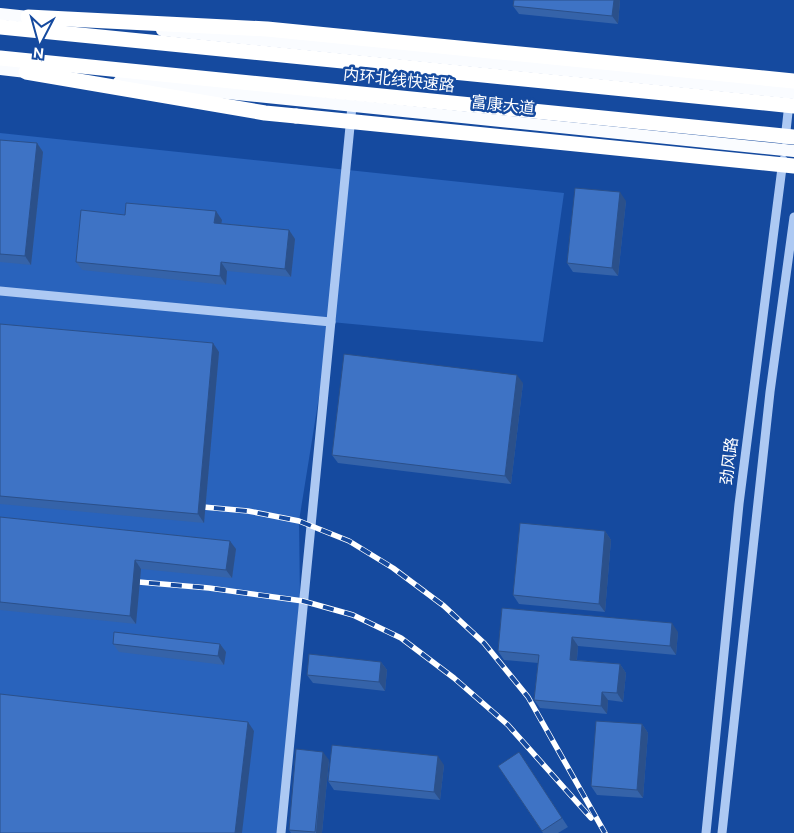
<svg xmlns="http://www.w3.org/2000/svg" width="794" height="833" font-family="'Public Sans','Noto Sans SC',sans-serif">
<style>
.green{fill:#2963bc}
.lines{fill:none;stroke-linecap:round;stroke-linejoin:round}
.minor{stroke:#adc9f3;stroke-width:9}
.major{stroke:#fafcff;stroke-width:12}
.highway{stroke:#fff;stroke-width:15}
.rail-casing{stroke:#fff;stroke-width:5.5}
.rail{stroke:#154a9f;stroke-width:4;stroke-dasharray:11;stroke-linecap:butt}
.highway-bridge{stroke:#fff;stroke-width:15}
.wall{fill:#3563a9}
.shaded-wall{fill:#2b508a}
.building{fill:#3e73c5;stroke:#2b508a}
.labels{text-anchor:middle;dominant-baseline:central;stroke-width:5;stroke-linejoin:round;paint-order:stroke}
.street-label{font-size:16px;fill:#fff;stroke:#154a9f}
</style>
<rect width="100%" height="100%" fill="#154a9f"/>
<!-- green -->
<polygon class="green" points="0,133 564,193 543,342 331,322 299,521 300,600 279,833 0,833"/>
<g class="lines">
<!-- minor -->
<g class="minor">
<polyline points="785,140 789,103"/>
<polyline points="0,291 331,322"/>
<polyline points="281,833 352,106"/>
<polyline points="706,833 739,504 783,160"/>
<polyline points="722,833 770,392 794,217"/>
</g>
<!-- major -->
<g class="major">
<polyline points="0,14 38,18"/>
<polyline points="162,30 794,93"/>
<polyline points="0,69 35,73"/>
<polyline points="119,82 794,151"/>
</g>
<!-- highway -->
<g class="highway">
<polyline points="28,17 267,29 794,81"/>
<polyline points="26,72 265,113 296,116"/>
</g>
<!-- rail casing -->
<g class="rail-casing">
<g id="rail">
<polyline points="192,506 248,511 299,521 349,541 393,568 444,606 484,643 528,697 605,833"/>
<polyline points="127,581 209,588 303,601 353,615 401,638 454,678 508,725 591,818"/>
</g>
</g>
<!-- rail -->
<use href="#rail" class="rail"/>
<!-- highway-bridge -->
<g class="highway-bridge">
<polyline points="0,27 794,106"/>
<polyline points="0,58 794,137"/>
<polyline points="296,116 794,166"/>
</g>
</g>
<!-- wall -->
<g class="wall">
<polygon points="620,0 618,24 519,14 513,6"/>
<polygon points="0,140 37,143 43,152 31,265 0,262"/>
<polygon points="626,201 618,276 573,272 567,263"/>
<polygon points="125,215 222,220 221,223 289,230 295,239 291,277 227,271 226,285 82,270 76,262"/>
<polygon points="0,324 219,352 204,523 0,504"/>
<polygon points="523,383 511,484 338,463 332,455"/>
<polygon points="0,517 236,549 232,578 141,569 136,624 0,610"/>
<polygon points="605,531 611,540 605,612 519,604 513,595"/>
<polygon points="502,608 678,632 676,655 578,646 577,660 620,664 626,673 623,702 608,700 607,714 540,708 534,700 538,663 504,660 498,651"/>
<polygon points="113,644 220,644 226,652 224,665 119,652"/>
<polygon points="381,662 387,670 385,691 313,683 307,675"/>
<polygon points="642,724 648,733 643,798 597,795 591,786"/>
<polygon points="329,760 322,833 291,833 289,830"/>
<polygon points="525,761 568,827 558,833 543,833 498,766"/>
<polygon points="444,765 440,800 334,790 328,781"/>
</g>
<!-- shaded-wall -->
<g class="shaded-wall">
<polygon points="614,0 620,0 618,24 612,16"/>
<polygon points="37,143 43,152 31,265 25,256"/>
<polygon points="620,192 626,201 618,276 612,268"/>
<polygon points="216,211 222,220 220,231 214,223"/>
<polygon points="289,230 295,239 291,277 285,269"/>
<polygon points="221,262 227,271 226,285 220,276"/>
<polygon points="213,343 219,352 204,523 198,514"/>
<polygon points="517,375 523,383 511,484 505,476"/>
<polygon points="605,531 611,540 605,612 599,604"/>
<polygon points="230,541 236,549 232,578 226,570"/>
<polygon points="135,560 141,569 136,624 130,616"/>
<polygon points="672,623 678,632 676,655 670,646"/>
<polygon points="572,637 578,646 576,668 570,660"/>
<polygon points="220,644 226,652 224,665 218,656"/>
<polygon points="381,662 387,670 385,691 379,682"/>
<polygon points="620,664 626,673 623,702 617,693"/>
<polygon points="602,692 608,700 607,714 601,706"/>
<polygon points="248,722 254,731 242,833 235,833"/>
<polygon points="642,724 648,733 643,798 637,790"/>
<polygon points="323,752 329,760 322,833 316,833"/>
<polygon points="438,756 444,765 440,800 434,792"/>
</g>
<!-- building -->
<g class="building">
<polygon points="514,0 614,0 612,16 513,6"/>
<polygon points="0,140 37,143 25,256 0,254"/>
<polygon points="575,188 620,192 612,268 567,263"/>
<polygon points="126,203 216,211 214,223 289,230 285,269 221,262 220,276 76,262 81,210 125,215"/>
<polygon points="0,324 213,343 198,514 0,496"/>
<polygon points="344,354 517,375 505,476 332,455"/>
<polygon points="0,517 230,541 226,570 135,560 130,616 0,602"/>
<polygon points="520,523 605,531 599,604 513,595"/>
<polygon points="502,608 672,623 670,646 572,637 570,660 620,664 617,693 602,692 601,706 534,700 539,655 498,651"/>
<polygon points="114,632 220,644 218,656 113,644"/>
<polygon points="309,654 381,662 379,682 307,675"/>
<polygon points="0,694 248,722 235,833 0,833"/>
<polygon points="596,721 642,724 637,790 591,786"/>
<polygon points="332,745 438,756 434,792 328,781"/>
<polygon points="296,749 323,752 315,832 289,830"/>
<polygon points="519,752 562,818 542,831 498,766"/>
</g>
<g class="labels">
<!-- street labels -->
<g class="street-label">
<text transform="translate(399 80) rotate(6)">内环北线快速路</text>
<text transform="translate(503 105) rotate(6)">富康大道</text>
<text transform="translate(729 461) rotate(-83)">劲风路</text>
</g>
</g>
<!-- north arrow -->
<g transform="translate(40 40) rotate(186)" stroke="#154a9f" stroke-width="4" paint-order="stroke">
<path d="M0-4L9 19L0 12L-9 19Z" fill="#ffffff"/>
<text y="-8" font-size="14" font-weight="bold" text-anchor="middle" fill="#ffffff">N</text>
</g>
</svg>
